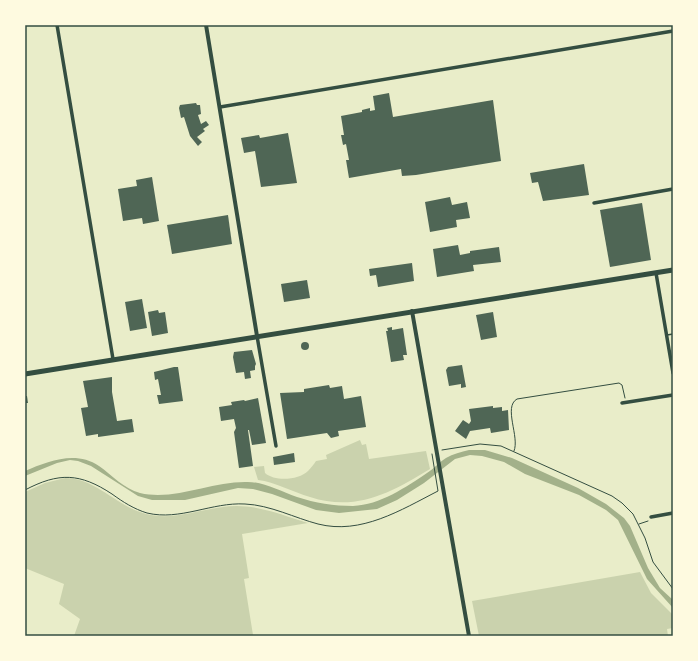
<svg xmlns="http://www.w3.org/2000/svg" width="698" height="661" font-family="'Roboto Condensed',sans-serif">
<style>
.green{fill:#cad2ad}
.water{fill:#a3b18a}
.building{fill:#4f6655}
.lines{fill:none;stroke-linecap:round;stroke-linejoin:round}
.path{stroke:#344e41;stroke-width:1}
.service{stroke:#344e41;stroke-width:1.5}
.minor{stroke:#344e41;stroke-width:3.5}
.tertiary{stroke:#344e41;stroke-width:4}
.primary{stroke:#344e41;stroke-width:5}
.neatline{fill:none;stroke:#344e41;stroke-width:1.5}
</style>
<rect width="100%" height="100%" fill="#e9edc9"/>
<!-- green -->
<g class="green">
<path d="M360,440L362,445L366,444L369,459L426,451L430,469C391,493 356,512 310,497C293,492 275,482 258,480L254,467L264,466L265,473C275,482 299,480 308,471C311,468 314,464 316,461L327,459L326,455Z"/>
<path d="M65,478C94,478 114,503 140,512C173,524 204,506 237,506C261,506 285,516 308,523L242,534L249,578L244,579L253,635L74,636L80,619L59,604L64,584L25,568V492L45,483Z"/>
<polygon points="640,572 651,593 673,615 673,628 667,629 668,636 479,636 472,601"/>
</g>
<!-- water -->
<path class="water" d="M469,450H485L512,458L578,488L606,504L624,518L630,526L648,568L660,588L673,600V608L647,579L618,520L606,510L579,495L525,474L504,462L482,456L470,455L455,459L424,483L397,500L377,509L339,513L316,510L272,494L253,489L238,488L185,500H152L138,496L91,466L78,461L70,460L57,463L25,476V471C48,461 76,450 99,466C112,475 124,489 140,493C174,501 210,482 245,482C263,481 279,491 297,497C315,503 334,506 353,506C380,505 406,487 427,473C434,469 439,462 446,458C453,454 461,452 469,450Z"/>
<!-- building -->
<g class="building">
<polygon points="389,93 393,117 493,100 501,161 416,175 402,176 401,169 349,178 346,160 349,160 346,144 343,145 341,135 344,135 341,116 362,112 362,110 370,108 370,111 375,110 373,96"/>
<polygon points="196,103 197,105 200,105 201,114 198,115 201,124 206,121 209,125 203,129 205,131 197,137 202,142 198,146 190,136 184,117 181,118 179,108 180,105"/>
<polygon points="288,133 297,183 261,187 255,151 244,153 241,138 259,135 260,138"/>
<polygon points="584,164 589,195 543,201 538,182 532,183 530,173"/>
<polygon points="152,177 159,221 143,224 142,218 123,221 118,189 137,186 136,180"/>
<polygon points="450,197 452,205 467,202 470,218 456,220 457,227 430,232 425,202"/>
<polygon points="642,203 651,260 610,267 600,210"/>
<polygon points="228,215 232,244 172,254 167,225"/>
<polygon points="458,245 460,255 470,253 470,251 499,247 501,262 473,265 474,271 437,277 433,249"/>
<polygon points="412,263 414,281 378,287 376,275 370,276 369,269"/>
<polygon points="307,280 310,298 284,302 281,284"/>
<polygon points="142,299 147,328 130,331 125,302"/>
<polygon points="158,310 159,313 165,312 168,333 152,336 148,312"/>
<polygon points="493,312 497,337 481,340 476,315"/>
<polygon points="392,327 392,330 403,328 407,355 403,355 404,360 391,362 386,331 388,331 387,328"/>
<circle cx="305" cy="346" r="4"/>
<polygon points="252,350 256,364 255,366 255,370 250,371 251,378 245,379 244,372 236,373 233,357 234,352"/>
<polygon points="462,365 466,387 461,388 461,384 449,386 446,370 448,367"/>
<polygon points="174,367 178,367 183,401 159,404 157,395 161,395 158,379 155,380 154,372"/>
<polygon points="112,377 112,392 117,421 132,419 134,432 98,437 98,434 86,436 81,408 88,407 83,381"/>
<polygon points="329,385 330,388 342,386 344,399 361,396 366,427 338,431 339,436 331,438 327,433 287,439 280,393 304,392 304,389"/>
<polygon points="25,396 27,396 28,403 25,403"/>
<polygon points="258,398 266,443 252,445 249,430 248,430 253,466 239,468 234,432 236,428 234,419 221,421 219,407 232,405 231,402 244,400 245,401"/>
<polygon points="493,406 493,408 502,407 502,411 508,410 509,430 491,433 490,428 470,431 466,439 455,431 463,420 469,424 471,421 469,409"/>
<polygon points="294,453 295,462 274,465 273,457"/>
</g>
<g class="lines">
<!-- path -->
<g class="path">
<polyline points="442,450 480,444 501,446 612,496 622,503 633,514 645,538 653,562 673,589"/>
<path d="M514,451C520,437 503,407 517,399L619,383L622,385L625,398"/>
<path d="M25,490C59,472 80,473 112,494C123,502 134,509 147,513C180,521 212,502 245,504C270,505 295,518 318,524C361,535 401,510 438,491L432,454"/>
<polyline points="639,524 648,521"/>
</g>
<!-- service -->
<polyline class="service" points="667,335 673,334"/>
<!-- minor -->
<g class="minor">
<polyline points="57,25 113,359"/>
<polyline points="220,107 673,31"/>
<polyline points="594,203 673,189"/>
<polyline points="656,273 673,373"/>
<polyline points="257,336 276,446"/>
<polyline points="622,403 673,395"/>
<polyline points="651,517 673,513"/>
</g>
<!-- tertiary -->
<g class="tertiary">
<polyline points="206,25 257,336"/>
<polyline points="412,311 469,636"/>
</g>
<!-- primary -->
<polyline class="primary" points="25,374 673,270"/>
</g>
<!-- border -->
<rect width="698" height="661" fill="none" stroke="#fefae0" stroke-width="52"/>
<rect x="26" y="26" width="646" height="609" class="neatline"/>
</svg>
